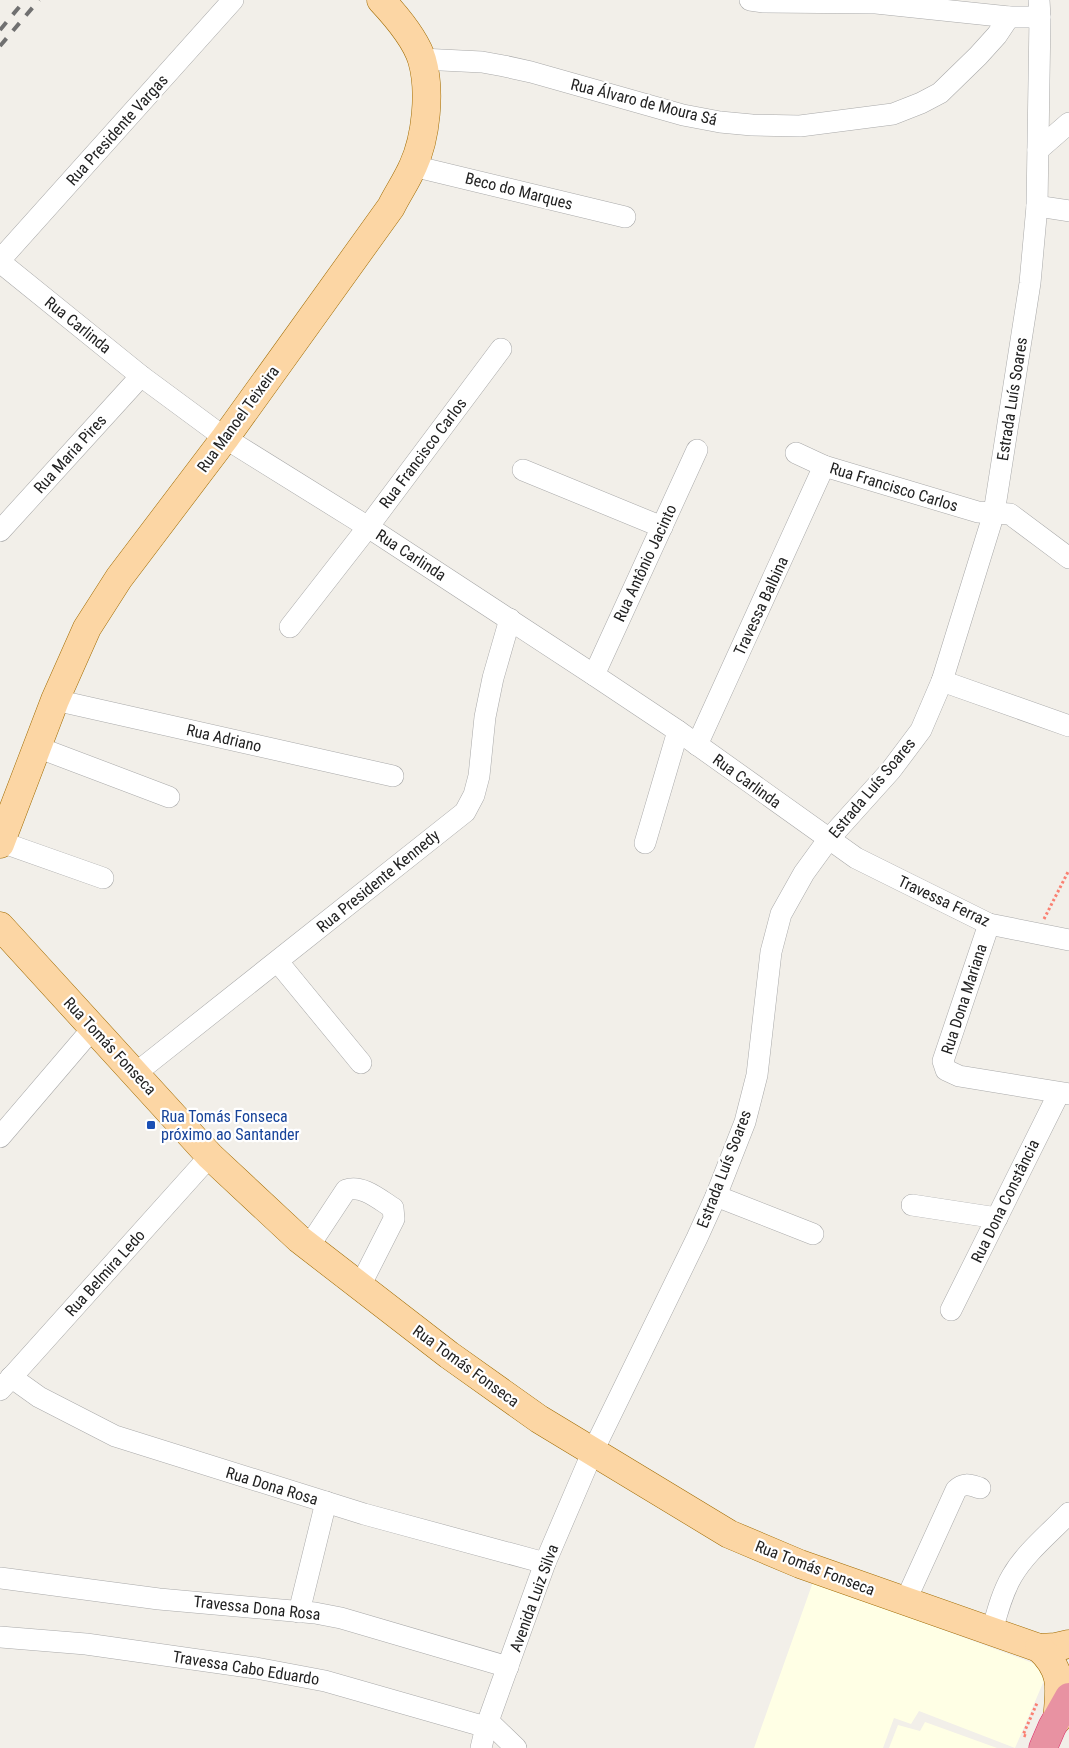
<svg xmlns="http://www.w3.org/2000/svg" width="1069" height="1748" font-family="'Roboto Condensed',sans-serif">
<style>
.education{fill:#ffffe5}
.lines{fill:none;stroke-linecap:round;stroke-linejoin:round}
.minor-casing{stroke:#a9a9a9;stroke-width:22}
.major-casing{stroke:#a06b00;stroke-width:29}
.highway-casing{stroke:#dc2a67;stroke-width:29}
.path{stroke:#fa8072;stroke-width:3;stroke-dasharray:2.5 2.5;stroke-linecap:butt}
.minor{stroke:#fff;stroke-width:21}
.major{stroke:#fcd6a4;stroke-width:28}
.highway{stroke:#e892a2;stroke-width:28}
.rail{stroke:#707070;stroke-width:4;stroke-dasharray:10 10;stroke-linecap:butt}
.transit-dot{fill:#1a4fb4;stroke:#fff;stroke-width:2}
.labels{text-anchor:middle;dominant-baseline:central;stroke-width:4.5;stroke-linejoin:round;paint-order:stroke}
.street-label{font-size:16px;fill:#222;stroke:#fff}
.transit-label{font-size:16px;fill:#164399;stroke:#fff;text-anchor:start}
</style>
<rect width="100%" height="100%" fill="#f2efe9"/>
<!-- education -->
<g class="education">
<polygon points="813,1582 1049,1669 1015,1748 919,1711 911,1724 894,1718 883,1748 754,1748"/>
<polygon points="925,1722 997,1748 889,1748 898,1725 920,1731"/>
</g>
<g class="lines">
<!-- minor casing -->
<g class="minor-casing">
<g id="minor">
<polyline points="750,0 764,2 876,3 1009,17 1040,17"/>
<polyline points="421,59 482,62 504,66 531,72 683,115 720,122 752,125 800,126 893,114 921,103 940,93 978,56 997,35 1009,17"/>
<polyline points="1038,150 1069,123"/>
<polyline points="413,166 625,217"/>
<polyline points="1037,206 1069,211"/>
<polyline points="0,260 233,0"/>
<polyline points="0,262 141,376 225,438 368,527 594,675 678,731 856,858 989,924 1069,940"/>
<polyline points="796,453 824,466 978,512 1010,514 1069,558"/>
<polyline points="523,470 662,527"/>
<polyline points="0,531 141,376"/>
<polyline points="290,627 368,527 501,349"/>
<polyline points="594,675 697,450"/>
<polyline points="942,681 1069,726"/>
<polyline points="55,700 393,776"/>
<polyline points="697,745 824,466"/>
<polyline points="37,747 169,797"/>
<polyline points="1,842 103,878"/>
<polyline points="645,843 678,731"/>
<polyline points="989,924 943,1061 946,1070 959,1076 1069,1094"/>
<polyline points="278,962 361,1063"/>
<polyline points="136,1073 465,812 474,795 479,776 485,717 493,678 510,619"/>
<polyline points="0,1137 93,1028"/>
<polyline points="716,1196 813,1234"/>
<polyline points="912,1205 997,1218"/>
<path d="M309,1246L346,1190C362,1184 380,1200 393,1208L394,1219L360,1286"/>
<polyline points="951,1310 1059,1093"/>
<polyline points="11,1377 39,1397 115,1436 364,1514 545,1563"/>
<polyline points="0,1390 210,1156"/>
<polyline points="0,1578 159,1599 315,1613 341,1618 508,1667"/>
<path d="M905,1602L956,1490C964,1482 970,1485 980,1488"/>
<polyline points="299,1612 326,1502"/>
<path d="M992,1631C997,1613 1002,1593 1012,1576C1026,1552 1050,1533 1069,1513"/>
<polyline points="0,1637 86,1644 256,1668 325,1681 486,1727"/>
<polyline points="488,1721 516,1748"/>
<polyline points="481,1748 486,1727 545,1563 593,1451 697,1238 716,1196 745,1122 757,1075 771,952 781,914 804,873 828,840 891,770 921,730 942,681 994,513 1030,283 1037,206 1040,17 1039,0"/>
</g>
</g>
<!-- major casing -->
<g class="major-casing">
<g id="major">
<path d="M0,844L55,700L87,628L119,578L225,438L391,207C398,193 407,180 413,166C426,138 431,91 422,60C416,40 395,15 381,0"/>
<polyline points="0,926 210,1156 299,1239 449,1355 539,1419 729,1534 800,1564 1039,1648 1056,1647 1069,1644"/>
<path d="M1039,1648C1064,1671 1060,1689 1057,1720"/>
</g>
</g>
<!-- highway casing -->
<g class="highway-casing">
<polyline id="highway" points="1043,1748 1052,1727 1069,1697"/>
</g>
<!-- path -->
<g class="path">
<polyline points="1044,919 1069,870"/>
<polyline points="1026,1736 1023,1735 1037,1703"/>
</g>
<!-- minor -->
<use href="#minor" class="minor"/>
<!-- major -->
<use href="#major" class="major"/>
<!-- highway -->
<use href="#highway" class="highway"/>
<!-- rail -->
<g class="rail">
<polyline points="0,30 25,0"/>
<polyline points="0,46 39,0"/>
</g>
</g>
<!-- markers -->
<rect class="transit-dot" x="146" y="1120" width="10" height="10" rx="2.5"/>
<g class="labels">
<!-- street labels -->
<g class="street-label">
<text transform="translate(644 102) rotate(14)">Rua Álvaro de Moura Sá</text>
<text transform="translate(117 130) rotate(-48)">Rua Presidente Vargas</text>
<text transform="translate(519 191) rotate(14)">Beco do Marques</text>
<text transform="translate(78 325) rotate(39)">Rua Carlinda</text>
<text transform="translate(1012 399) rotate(-81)">Estrada Luís Soares</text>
<text transform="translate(238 419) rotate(-54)">Rua Manoel Teixeira</text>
<text transform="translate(423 453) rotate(-53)">Rua Francisco Carlos</text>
<text transform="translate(70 454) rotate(-48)">Rua Maria Pires</text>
<text transform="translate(894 487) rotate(17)">Rua Francisco Carlos</text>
<text transform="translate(411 555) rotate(33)">Rua Carlinda</text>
<text transform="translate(645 563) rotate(-65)">Rua Antônio Jacinto</text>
<text transform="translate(761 606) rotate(-65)">Travessa Balbina</text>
<text transform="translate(224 738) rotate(13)">Rua Adriano</text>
<text transform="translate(747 781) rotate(36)">Rua Carlinda</text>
<text transform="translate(872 788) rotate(-50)">Estrada Luís Soares</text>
<text transform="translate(378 881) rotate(-39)">Rua Presidente Kennedy</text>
<text transform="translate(944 901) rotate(25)">Travessa Ferraz</text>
<text transform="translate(964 999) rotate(-72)">Rua Dona Mariana</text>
<text transform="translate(110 1046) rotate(47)">Rua Tomás Fonseca</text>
<text transform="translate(724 1169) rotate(-69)">Estrada Luís Soares</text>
<text transform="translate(1005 1201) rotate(-64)">Rua Dona Constância</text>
<text transform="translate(105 1273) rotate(-48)">Rua Belmira Ledo</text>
<text transform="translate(466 1366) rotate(36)">Rua Tomás Fonseca</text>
<text transform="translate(272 1486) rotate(17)">Rua Dona Rosa</text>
<text transform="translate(815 1568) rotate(21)">Rua Tomás Fonseca</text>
<text transform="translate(534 1598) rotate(-70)">Avenida Luiz Silva</text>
<text transform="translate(257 1608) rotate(6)">Travessa Dona Rosa</text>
<text transform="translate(246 1668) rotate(9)">Travessa Cabo Eduardo</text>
</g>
<!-- transit labels -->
<g class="transit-label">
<text x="161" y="1116">Rua Tomás Fonseca<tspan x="161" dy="18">próximo ao Santander</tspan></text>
</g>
</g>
</svg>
